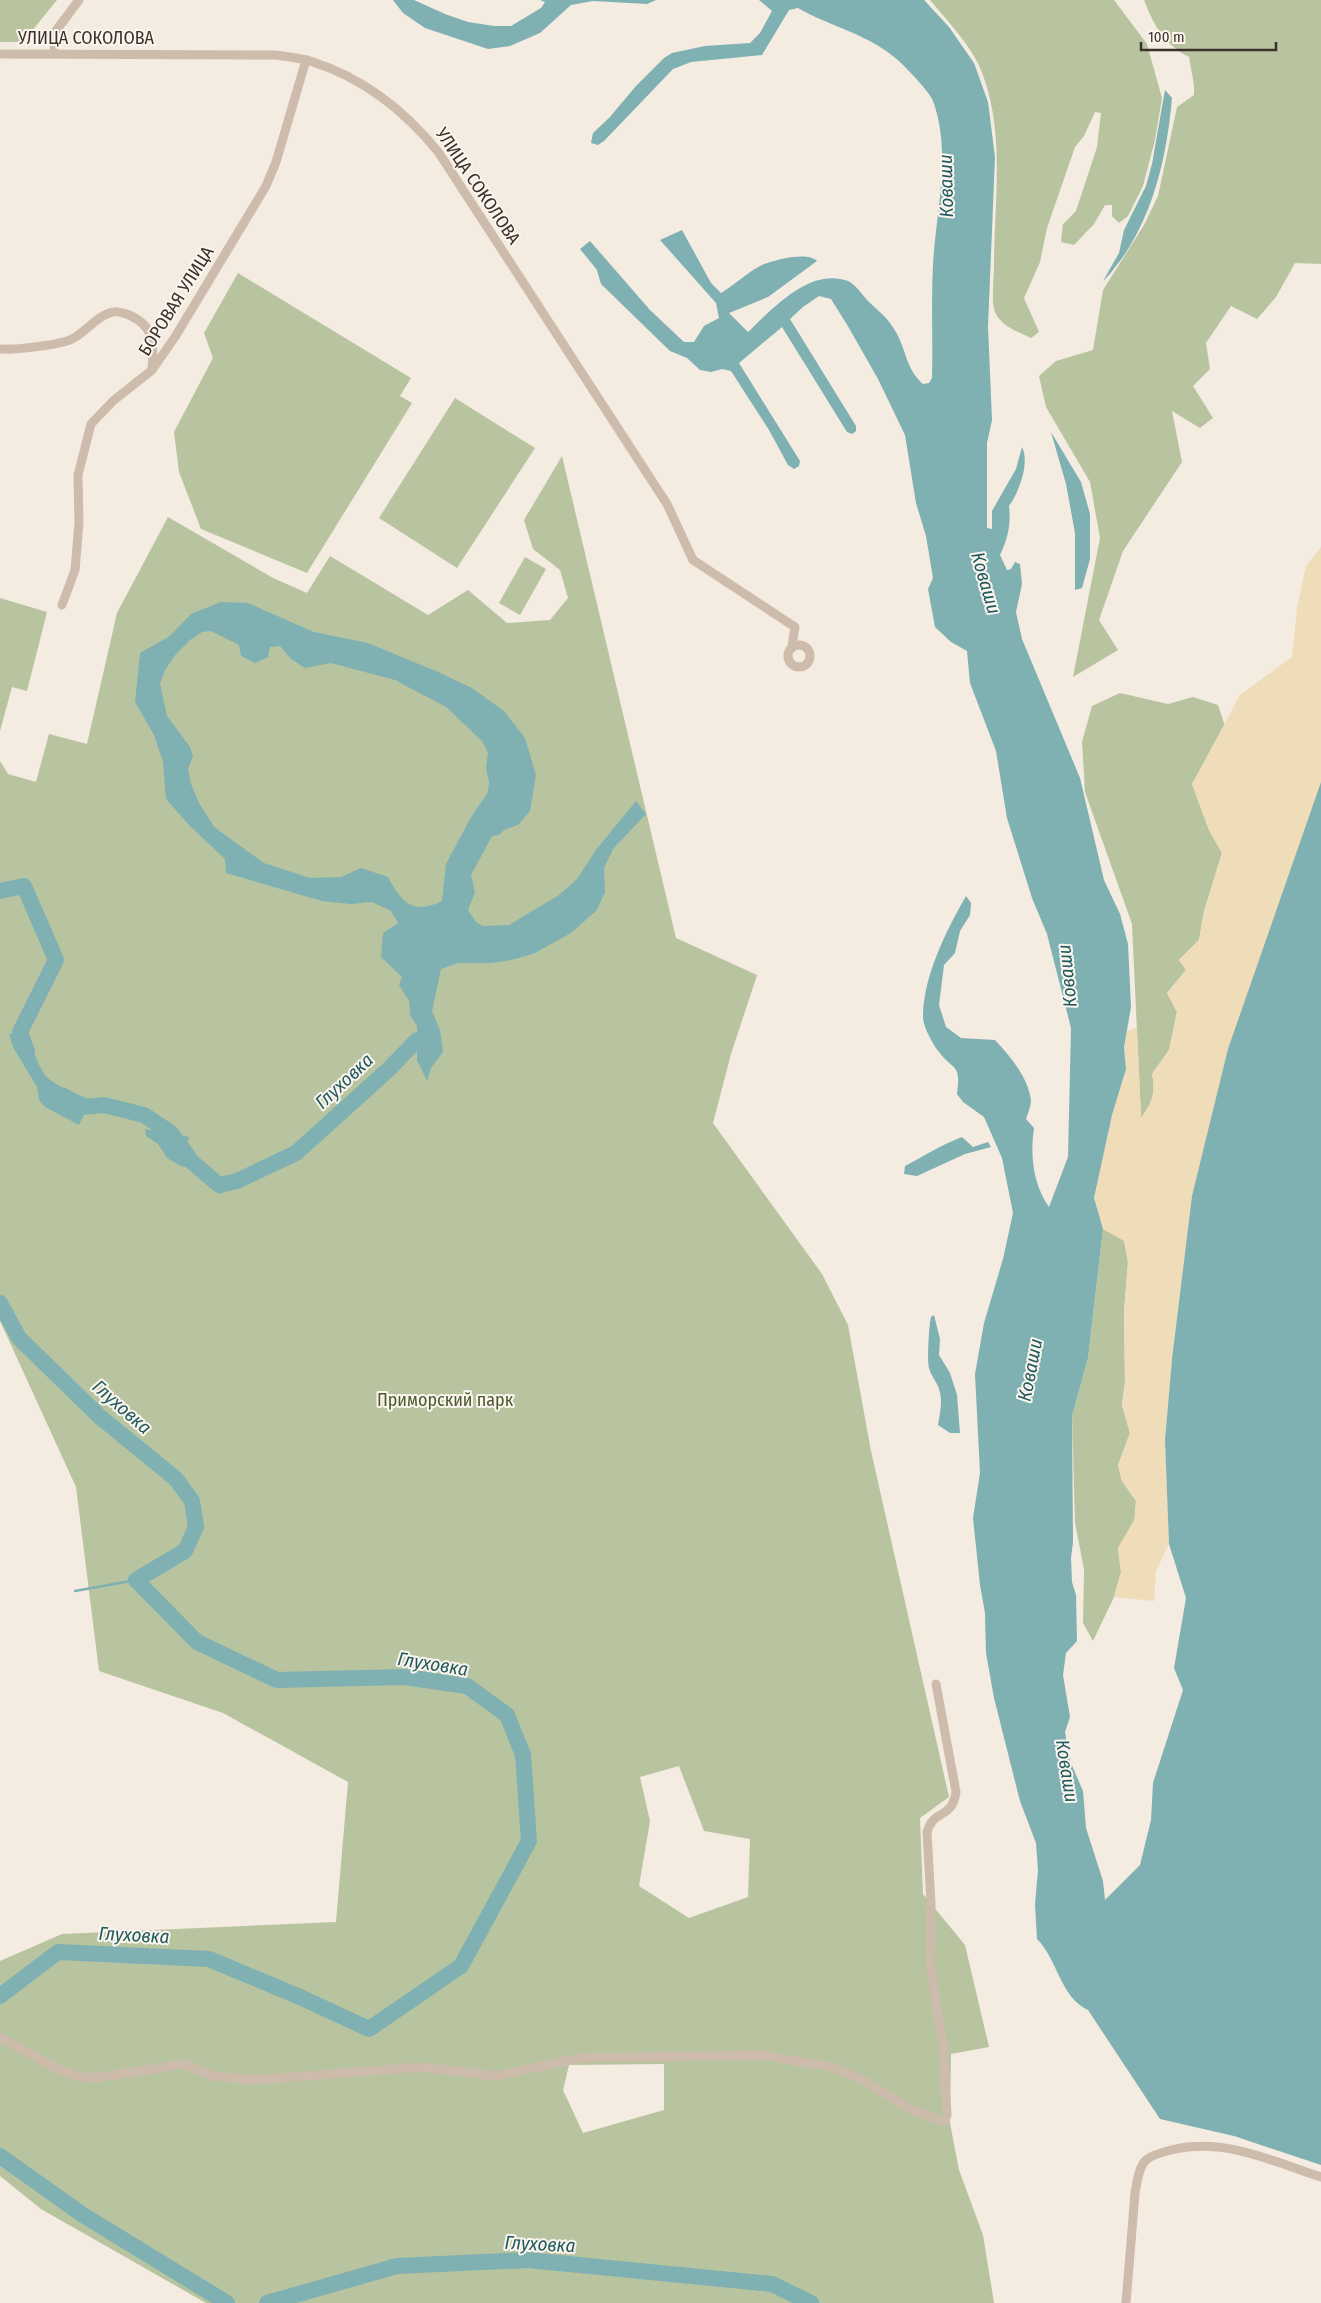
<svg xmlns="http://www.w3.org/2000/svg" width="1321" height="2303" font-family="'Fira Sans Condensed',sans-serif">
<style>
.green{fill:#b8c4a0;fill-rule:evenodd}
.sand{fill:#efdcb8}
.water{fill:#7fb0b2;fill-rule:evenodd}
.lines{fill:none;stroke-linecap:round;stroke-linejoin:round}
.stream{stroke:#7fb0b2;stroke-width:2.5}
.river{stroke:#7fb0b2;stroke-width:16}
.minor{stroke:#cdbbac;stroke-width:9}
.labels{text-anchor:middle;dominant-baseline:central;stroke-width:4;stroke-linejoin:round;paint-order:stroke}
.street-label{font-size:18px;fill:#3b302b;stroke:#fbf5ee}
.park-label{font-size:18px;fill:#4a5a2e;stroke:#fbf5ee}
.water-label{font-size:19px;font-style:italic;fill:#1f5a5e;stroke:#fbf5ee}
</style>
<rect width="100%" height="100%" fill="#f4ebe1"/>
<!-- green -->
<g class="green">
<polygon points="0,0 57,0 23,42 0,42"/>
<path d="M930,0H1114L1147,44L1162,98L1155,140L1143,186L1128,216L1119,223L1112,216V205H1105L1094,224L1074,245L1061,242L1063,224L1076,211L1097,147L1101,113L1095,112L1084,136L1075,147L1047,228L1040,262L1024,298L1039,332L1031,338C1018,332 1001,326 995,312C991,303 994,277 994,266C994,203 1005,139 984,78C975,49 949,23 930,0Z"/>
<path d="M1144,0H1321V264L1295,263L1276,297L1257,319L1231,306L1206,343L1210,369L1193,386L1213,418L1200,428L1172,411L1182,462L1123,551L1099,620L1118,650L1073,677L1100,538L1090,482L1046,407L1039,376L1056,361L1093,350L1103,290L1144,225L1158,196L1177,107L1194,95V85L1189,57C1164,44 1154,26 1144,0Z"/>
<polygon points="238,273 411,378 400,396 412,403 307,573 201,529 179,472 174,432 213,358 204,333"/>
<polygon points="455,398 535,448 457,568 379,518"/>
<path d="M562,456L676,938L757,975L731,1054L713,1123L822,1274L848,1325L871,1451L949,1797L920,1818L923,1894L965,1945L989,2047L951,2054L950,2123L959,2170L983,2235L994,2303H206L41,2209L0,2176V1961L62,1934L336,1922L348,1782L223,1713L99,1671L76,1487L0,1321V761L8,774L36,782L49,734L87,744L117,613L168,517L273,578L307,593L330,556L428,615L468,590L507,623L550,620L568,598L560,570L533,549L524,520ZM679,1766L704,1831L750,1839L748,1897L689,1918L639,1886L650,1821L640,1777ZM664,2064V2110L583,2133L563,2090L569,2065Z"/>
<polygon points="525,557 546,569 520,615 499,603"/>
<polygon points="0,598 47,612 27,691 12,687 0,731"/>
<path d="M1120,693L1168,704L1193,697L1218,705L1225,726L1192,784L1209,830L1222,853L1204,911L1199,940L1179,960L1186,970L1167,993L1177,1012L1169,1050L1152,1074C1156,1092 1152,1104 1141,1118L1132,924L1085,792L1082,742L1092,706Z"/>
<polygon points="1103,1229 1124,1240 1128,1262 1124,1312 1125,1381 1122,1405 1130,1433 1118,1465 1122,1481 1136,1501 1135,1520 1118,1548 1121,1572 1114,1597 1093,1641 1083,1623 1084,1569 1075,1523 1072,1416 1088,1358"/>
</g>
<!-- sand -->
<path class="sand" d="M1321,547V782L1269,936L1192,1196L1172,1359L1165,1440L1169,1544L1156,1571L1154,1601L1114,1597L1121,1572L1118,1548L1134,1520L1136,1501L1122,1481L1118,1465L1130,1433L1122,1405L1125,1381L1124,1312L1128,1262L1124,1241L1103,1229L1094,1198L1112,1115L1126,1069L1124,1047L1127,1031L1137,1027L1141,1118C1152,1103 1156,1092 1152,1074L1169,1050L1177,1012L1167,993L1186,970L1179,960L1199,940L1204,911L1222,853L1209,830L1192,784L1240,695L1292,657L1297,609L1306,566Z"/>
<!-- water -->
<g class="water">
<polygon points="393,0 414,0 445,14 468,22 494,26 511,26 541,8 545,2 540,0 656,0 647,4 593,1 571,5 540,33 510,46 488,49 425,28 403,13"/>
<path d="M759,0H924L949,27L974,63L988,102L995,157L988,327L992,420L987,443V528L992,529V511L1016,469L1022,447C1030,463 1019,492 1009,506C1011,525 1008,538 1000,555L1007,570L1011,569L1015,562L1020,564L1022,584L1016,612L1022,639L1080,778L1104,880L1120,914L1128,944L1131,1007L1124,1047L1126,1069L1112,1115L1094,1198L1103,1229L1088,1358L1072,1416L1073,1542L1071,1558L1072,1582L1076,1595L1077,1641L1066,1653L1063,1675L1070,1717L1065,1732L1070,1761L1083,1791L1086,1828L1103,1881L1105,1900L1140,1865L1151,1820L1153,1783L1183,1690L1174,1668L1186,1598L1169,1544L1165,1440L1172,1359L1192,1196L1228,1049L1321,782V2165L1234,2136L1160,2119L1088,2010C1060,1997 1058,1960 1037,1939L1035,1904L1038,1870L1036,1843L1020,1801L994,1698L986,1653L985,1613L980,1585L973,1518L980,1473L975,1374L984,1323L1003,1259L1013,1213L1002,1158L984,1117L963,1102L957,1094C961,1062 954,1072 939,1052C933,1045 923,1026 923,1017C923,977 946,931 966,896L971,903L970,915L960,931L955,953L944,965L939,1005L946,1027L961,1038L995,1040C1010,1056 1028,1077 1031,1100C1031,1106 1028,1113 1026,1119L1034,1128C1030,1156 1033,1184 1049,1207L1068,1157L1071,1028L1047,934L1032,898L1007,818L996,751L970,683L967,651L951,642L935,627L928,589L933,578L926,536L916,503L905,435L878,379L849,328L831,299L819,296L803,307L790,319L856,426V431L852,434L847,432L782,327L739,363L800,461L799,466L794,469L788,465L769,430L731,371L722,369L711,372L700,370L687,358L670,351L601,284L597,270L580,249L590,241L650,310L684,342H694L704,326L719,318L716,303L660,240L682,230L711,283L721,293C734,285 747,273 760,266C773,260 807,251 817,261L768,297L729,313L748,332C773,308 810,267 848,281C855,284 862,294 867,300C880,313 888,317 897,334C907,353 906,369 923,384L929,383L932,378C933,340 931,302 933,264C936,211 952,153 933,101C929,91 907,69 899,61C869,34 831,27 798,8L789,10L762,55L691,62L673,69L604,141L598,145L591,143L593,133L609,118L636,86L664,58L672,53L705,46L750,43L760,33L772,11Z"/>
<path d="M1165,90L1172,98C1167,155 1154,214 1120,261C1114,268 1110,275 1103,281L1119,253L1124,230L1146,186L1152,164Z"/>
<polygon points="1051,432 1081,482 1090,514 1090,559 1082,588 1075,590 1075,533 1066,484"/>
<path d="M221,602L248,603L314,632L368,643L438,672L472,688L504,711L525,738L536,775L530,811L518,825L504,830L499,835L492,836L471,875L475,892L468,910L476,922L483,926L509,925L559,895L577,879L596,850L636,801L646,814L613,849L604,868L605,892L597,910L571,933L533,954L511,960L491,963H458L441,969L432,1011L440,1030L443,1052L431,1068L427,1081L417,1060V1026L410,1015L409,1001L399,985L402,977L381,957L383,933L398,923L391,911L372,902L351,904L322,901L226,873L225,859L191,827L166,799L163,762L154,735L135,702L140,653L170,636L191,614ZM211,631L239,645L241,656L255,663L268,657L270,647L280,646L291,659L305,668L331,663L395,680L446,707L482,741L488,753L486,768L489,782L488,792L471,817L446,864L442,901C413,915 402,903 388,877L361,868L341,877L310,878L264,863L214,827L199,803L191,784L188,769L193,756L190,747L167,716L160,684L165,670L176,654L190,640L202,632Z"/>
<path d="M20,1032C34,1044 34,1057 43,1072C50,1086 90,1099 104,1105L83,1107L84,1115L79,1125L45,1107L39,1100L37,1087L13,1047L9,1034Z"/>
<polygon points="145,1129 189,1137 187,1144 188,1154 199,1158 203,1174 226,1190 220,1194 201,1180 193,1169 181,1166 167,1158 158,1144 146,1136"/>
<path d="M962,1137L973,1147L988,1142L991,1147L965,1154L917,1176L904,1174L905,1166C924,1156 941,1145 962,1137Z"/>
<path d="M934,1315L940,1339L939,1355L950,1373L957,1395L960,1433H950L938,1425C940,1413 943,1401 939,1389C937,1382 931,1376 929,1368C927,1361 929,1324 931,1317Z"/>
</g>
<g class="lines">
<!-- stream -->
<polyline class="stream" points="75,1591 136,1580"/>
<!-- river -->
<g class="river">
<polyline points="0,891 24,886 56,960 20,1032 27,1052"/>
<polyline points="64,1096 82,1107 104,1105 144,1115 171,1133 192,1162 219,1185 237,1181 296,1153 389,1069 417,1040"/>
<polyline points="0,1303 19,1338 99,1416 176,1479 192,1501 196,1527 185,1551 136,1580 197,1642 277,1680 404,1677 467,1686 507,1715 523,1755 529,1841 461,1966 369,2029 300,1997 209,1959 58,1952 0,1996"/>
<polyline points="0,2156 83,2215 227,2303"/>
<polyline points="267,2303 397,2266 528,2260 772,2284 811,2303"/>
</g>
<!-- minor -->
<g class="minor">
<polyline points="54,53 55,32 79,0"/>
<path d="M0,54L275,55C288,57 301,58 313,62C363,78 406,112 439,153L667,504L693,560L795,627L792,646"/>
<path d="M0,349C15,350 60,345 72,339C85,333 94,319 107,314C114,310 121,312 129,315C155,326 154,344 152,369"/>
<polyline points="62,605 75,570 79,523 78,475 91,424 113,401 152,370 175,337 266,186 276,162 306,60"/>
<circle cx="799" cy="656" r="11"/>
<path d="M0,2037L56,2068L77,2076L95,2078L184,2064L213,2076L254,2080L421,2067L496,2076L580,2058L760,2055L832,2067L861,2079L910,2109L944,2122L947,2115L943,2045L930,1963L931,1904L927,1832C934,1808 952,1820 956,1792L936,1684"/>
<path d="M1126,2303L1135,2193C1137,2183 1138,2168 1146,2160C1152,2155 1163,2152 1171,2150C1223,2137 1272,2161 1321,2177"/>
</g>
</g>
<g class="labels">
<!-- street labels -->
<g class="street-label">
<text x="86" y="38">УЛИЦА СОКОЛОВА</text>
<text transform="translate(478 186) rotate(56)">УЛИЦА СОКОЛОВА</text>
<text transform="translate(176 301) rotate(-58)">БОРОВАЯ УЛИЦА</text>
</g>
<!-- park labels -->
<g class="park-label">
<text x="445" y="1400">Приморский парк</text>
</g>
<!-- water labels -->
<g class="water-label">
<text transform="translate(946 186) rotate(-91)">Коваши</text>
<text transform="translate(986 583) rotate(74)">Коваши</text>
<text transform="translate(1067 976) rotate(-96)">Коваши</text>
<text transform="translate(344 1081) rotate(-43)">Глуховка</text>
<text transform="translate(1030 1370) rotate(-79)">Коваши</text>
<text transform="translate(122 1407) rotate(41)">Глуховка</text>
<text transform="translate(433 1664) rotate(9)">Глуховка</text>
<text transform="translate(1067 1771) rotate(81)">Коваши</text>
<text transform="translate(134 1935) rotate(3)">Глуховка</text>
<text transform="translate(540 2244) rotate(3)">Глуховка</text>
</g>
</g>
<!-- scale -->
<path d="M1141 42v8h135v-8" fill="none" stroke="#3b302b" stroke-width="2.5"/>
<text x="1148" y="42" font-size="15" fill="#3b302b" stroke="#fbf5ee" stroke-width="4" paint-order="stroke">100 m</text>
</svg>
